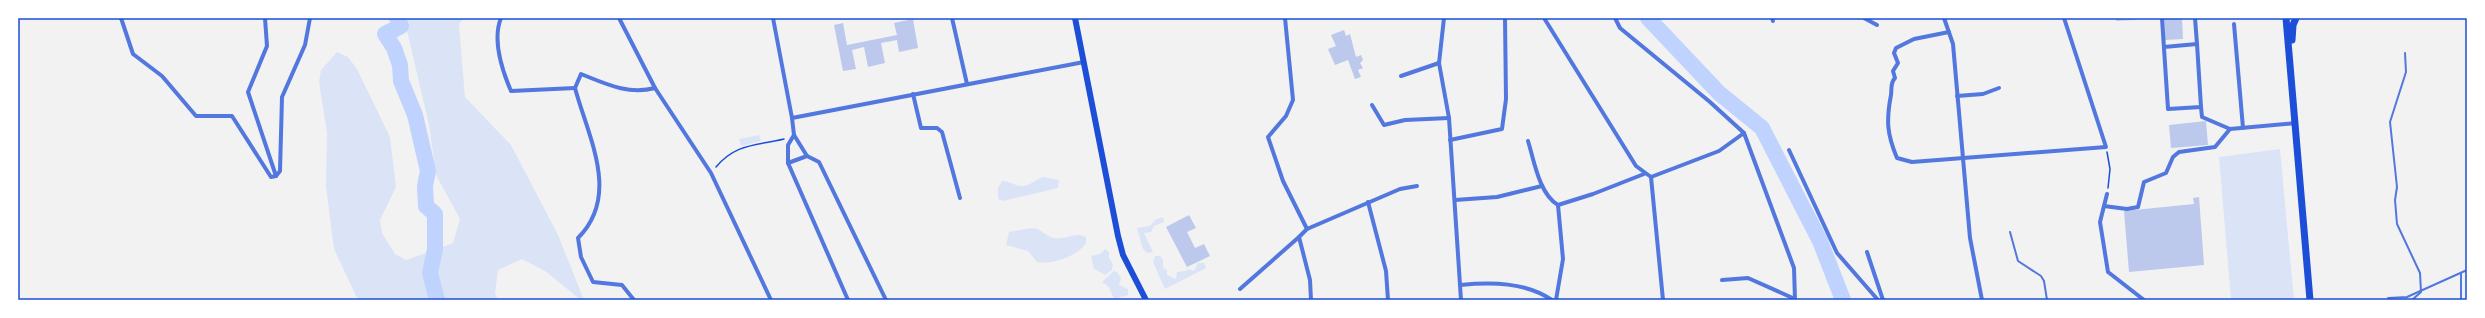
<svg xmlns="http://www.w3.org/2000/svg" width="2485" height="318" font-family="Inter,sans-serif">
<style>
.green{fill:#dbe4f7}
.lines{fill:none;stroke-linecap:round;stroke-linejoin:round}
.river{stroke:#bfd3fe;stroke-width:16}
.building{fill:#bdc9ec}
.path{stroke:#1d4ed8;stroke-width:1.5}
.service{stroke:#5277de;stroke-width:2}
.minor{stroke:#5277de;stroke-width:4}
.secondary{stroke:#1d4ed8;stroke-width:6}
.trunk{stroke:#1d4ed8;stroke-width:7}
.neatline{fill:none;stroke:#1d4ed8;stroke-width:1.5}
</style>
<rect width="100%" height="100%" fill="#f2f2f2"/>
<!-- green -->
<g class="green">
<polygon points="404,18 463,18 459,25 465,97 511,145 558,235 584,300 581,300 545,271 522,259 498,270 495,294 499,300 358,300 334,249 326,186 327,133 319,82 321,70 337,52 348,57 357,69 390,137 396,187 380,220 382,233 395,254 406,260 453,243 460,219 436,175 429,125"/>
<polygon points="759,135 761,141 741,146 739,139"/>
<polygon points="2280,149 2294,300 2231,300 2219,157"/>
<path d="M1044,177L1059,180L1058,188L1003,201L998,199V188L1002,181C1010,181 1016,187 1024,186C1031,185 1037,178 1044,177Z"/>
<polygon points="1163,217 1164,222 1154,226 1151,232 1144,233 1153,252 1147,253 1143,249 1137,228 1150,226 1155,220"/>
<path d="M1031,228C1041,228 1045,236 1054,238C1066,240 1074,231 1086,237V243C1078,256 1052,265 1037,262L1028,251L1006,245L1009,232Z"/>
<polygon points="1105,249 1109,252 1109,258 1113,264 1112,270 1105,275 1094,269 1091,256 1100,254"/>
<polygon points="1155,256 1160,256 1163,260 1163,268 1167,270 1167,275 1176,279 1177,272 1186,271 1188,269 1194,271 1198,263 1204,263 1206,268 1165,289 1153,262"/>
<polygon points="1114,271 1117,272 1121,278 1119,285 1128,289 1128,295 1114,299 1109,287 1102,282"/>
</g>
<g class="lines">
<!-- river -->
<g class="river">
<polyline points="397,18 401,26 385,34 394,48 400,65 401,81 415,115 428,171 425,186 426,206 435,214 435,249 430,273 437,300"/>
<polyline points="1648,18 1719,93 1762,128 1820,241 1843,300"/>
</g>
</g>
<!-- building -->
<g class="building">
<polygon points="2116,18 2136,18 2136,20 2116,21"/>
<polygon points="2164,18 2182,18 2183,39 2165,40"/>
<polygon points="913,19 918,48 899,52 897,40 881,43 885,63 868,67 864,47 852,50 856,69 843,71 834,25 843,23 847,45 897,35 894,23"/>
<polygon points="1344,30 1346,36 1350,34 1356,57 1361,55 1363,60 1360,63 1363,68 1358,70 1361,77 1355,79 1348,60 1335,65 1328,49 1336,46 1331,35"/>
<polygon points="2206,121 2208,145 2171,148 2169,125"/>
<polygon points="2199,197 2204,265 2129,272 2124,211 2194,204 2193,198"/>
<polygon points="1189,215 1196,228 1187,232 1195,248 1204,244 1210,256 1187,267 1166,227"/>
</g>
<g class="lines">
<!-- path -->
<g class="path">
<polyline points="2107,152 2110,169 2108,188"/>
<path d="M716,167C736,143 756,146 784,139"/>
</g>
<!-- service -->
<g class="service">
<polyline points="2405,53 2406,72 2390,122 2397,187 2395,200 2397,224 2420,273 2421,292 2412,300"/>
<polyline points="2010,232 2018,261 2041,276 2044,281 2047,300"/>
<polyline points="2388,298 2407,297 2467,270"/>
<polyline points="2461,300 2461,273"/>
</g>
<!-- minor -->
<g class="minor">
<polyline points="121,18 133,54 162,76 196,116 232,116 271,177 276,176 280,171 282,97 305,45 310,18"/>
<polyline points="265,18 267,46 248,92 276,176"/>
<path d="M501,18C492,40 502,70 511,91L575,88"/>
<polyline points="619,18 655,88 711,173 771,300"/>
<polyline points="773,18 792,118 1084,62"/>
<polyline points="952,18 967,84"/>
<polyline points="1285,18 1293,100 1286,116 1268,137 1283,181 1307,229 1299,237 1310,280 1311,300"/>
<polyline points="1444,18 1439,63 1449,118 1461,300"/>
<polyline points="1544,18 1636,166 1651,177 1663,300"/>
<polyline points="1615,18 1620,28 1710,102 1744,133 1794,268 1795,300"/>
<polyline points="1772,18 1773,21"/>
<polyline points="1864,18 1877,25"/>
<polyline points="1944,18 1953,44 1970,238 1982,300"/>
<polyline points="2162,18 2168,109 2201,107 2197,44 2164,47"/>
<polyline points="2195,18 2197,44"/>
<polyline points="2234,24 2243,128"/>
<path d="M1949,32L1914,39L1896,48L1894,53L1898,63L1893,71L1895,78C1890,83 1892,88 1891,95C1886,121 1887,134 1897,158L1912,162L2106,147L2064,18"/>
<polyline points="1401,76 1439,63"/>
<path d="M575,88C588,137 621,195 578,238L581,257L593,282L622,285L634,300"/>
<path d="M575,88L581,74C606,84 628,95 655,88"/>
<polyline points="913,94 921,128 937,128 942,132 960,198"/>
<polyline points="1957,96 1983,94 1999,88"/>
<polyline points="1372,105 1384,125 1405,120 1449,118"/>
<polyline points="2201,107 2202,117 2230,129 2296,123"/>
<polyline points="792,118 794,135 807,156"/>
<polyline points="794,135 788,145 788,163 848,300"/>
<polyline points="1450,140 1502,129 1506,99 1505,18"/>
<path d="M1528,141C1534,160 1539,194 1558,205L1593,194L1644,174"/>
<polyline points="1789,150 1837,253 1878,300"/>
<polyline points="788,163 807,156 819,162 886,300"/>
<polyline points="1651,177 1719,151 1744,133"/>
<polyline points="2107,194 2100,222 2108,272 2144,300"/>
<polyline points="1455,200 1497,197 1542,186"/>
<polyline points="1368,202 1386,271 1388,300"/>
<polyline points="2104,206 2127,209 2138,207 2144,182 2166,173 2173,157 2179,152 2215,147 2230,129"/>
<polyline points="1307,229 1400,189 1417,186"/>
<polyline points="1867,252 1883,300"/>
<polyline points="1722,280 1748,278 1795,299"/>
<path d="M1460,285C1492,282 1525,282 1552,300"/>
<polyline points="1240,289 1299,237"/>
<polyline points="1556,300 1563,259 1558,205"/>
</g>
<!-- secondary -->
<polyline class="secondary" points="1075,18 1118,236 1123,255 1146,300"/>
<!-- trunk -->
<g class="trunk">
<polyline points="2286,18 2310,300"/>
<polyline points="2292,40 2293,25 2296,18"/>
</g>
</g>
<!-- border -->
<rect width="2485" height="318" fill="none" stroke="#ffffff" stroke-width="38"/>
<rect x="19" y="19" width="2447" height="280" class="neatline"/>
</svg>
